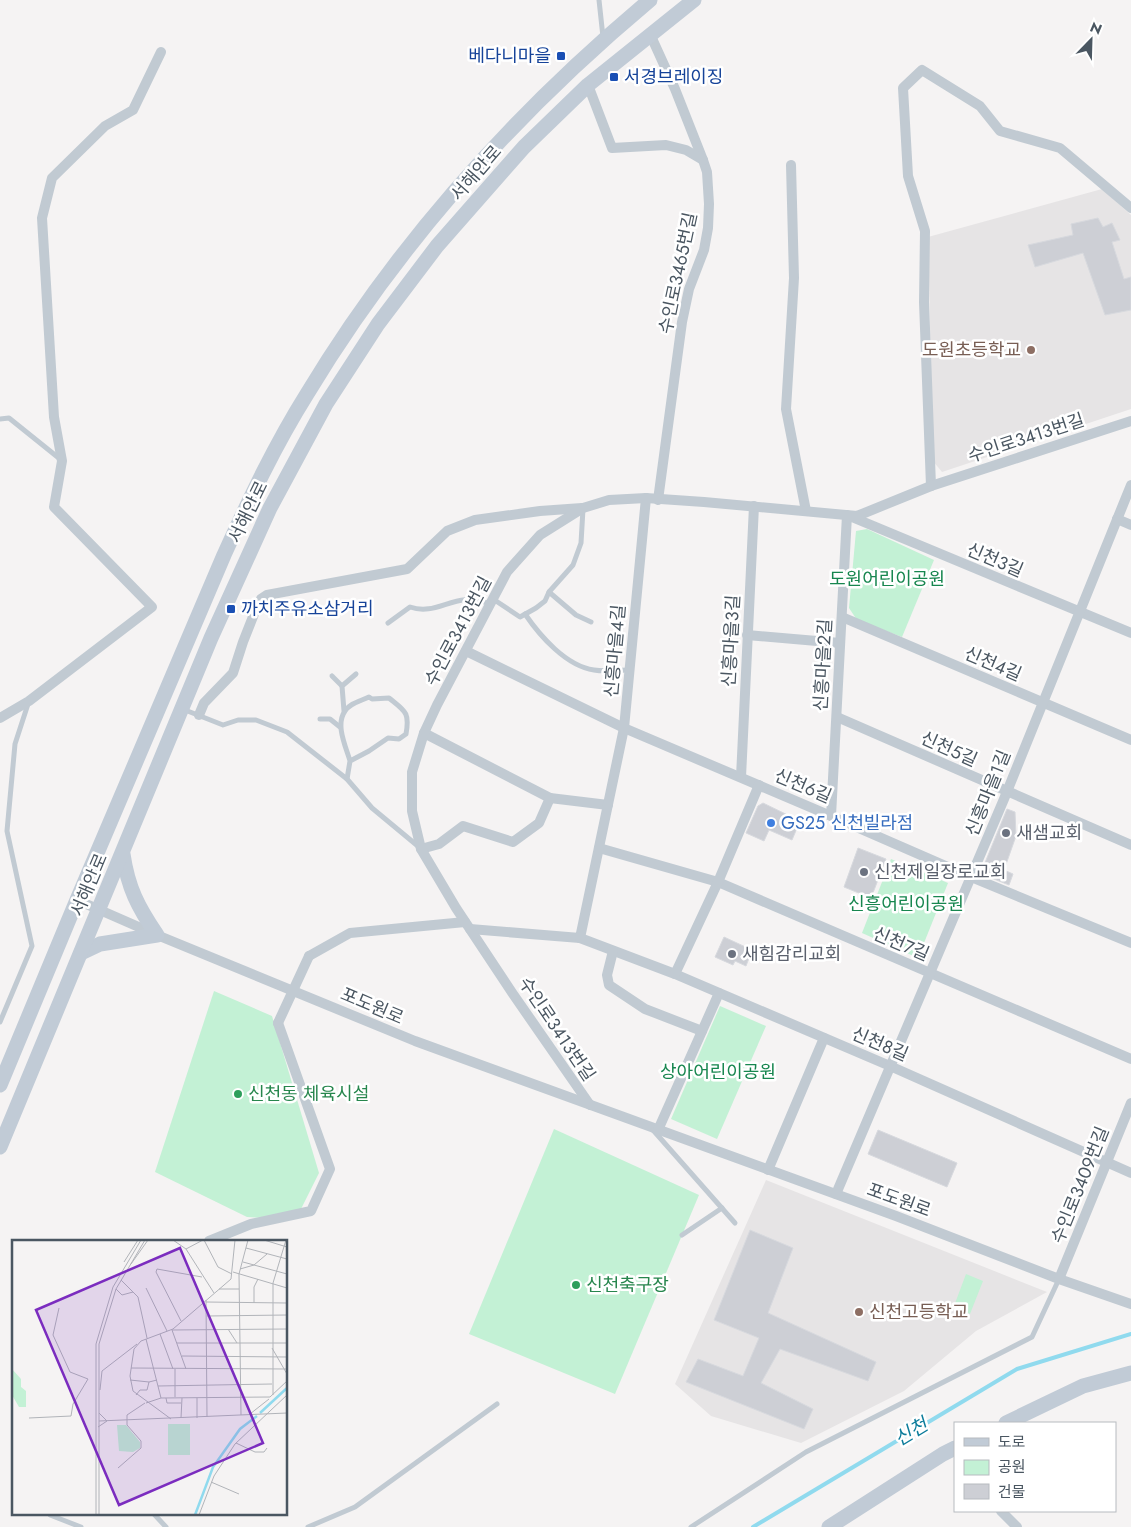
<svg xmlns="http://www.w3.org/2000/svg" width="1131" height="1527" font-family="Jost,'Noto Sans KR',sans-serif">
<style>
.education{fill:#e6e4e5}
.green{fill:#c3f1d5}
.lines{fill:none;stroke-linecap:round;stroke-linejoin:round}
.stream{stroke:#90daee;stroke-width:4}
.building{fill:#cdcfd5;stroke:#d7d9de}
.lane{stroke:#c1cad2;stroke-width:5}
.street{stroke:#c1cad2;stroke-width:10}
.secondary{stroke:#c1cbd6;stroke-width:15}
.street-bridge{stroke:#c1cad2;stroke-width:10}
.transit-dot{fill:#1a4fb4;stroke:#fff;stroke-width:2}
.education-dot{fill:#8d6e63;stroke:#fff;stroke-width:2}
.shop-dot{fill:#3f7fe0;stroke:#fff;stroke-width:2}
.worship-dot{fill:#6b7280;stroke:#fff;stroke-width:2}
.leisure-dot{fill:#2e9e5b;stroke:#fff;stroke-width:2}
.labels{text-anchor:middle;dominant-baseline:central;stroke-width:5;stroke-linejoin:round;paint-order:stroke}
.transit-label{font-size:18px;fill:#164399;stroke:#fff;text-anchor:start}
.street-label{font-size:18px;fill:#4a5661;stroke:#fff}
.education-label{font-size:18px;fill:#785e54;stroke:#fff;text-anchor:end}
.park-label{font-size:18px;fill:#17864f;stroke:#fff}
.shop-label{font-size:18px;fill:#366cbe;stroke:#fff;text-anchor:start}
.worship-label{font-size:18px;fill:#5b616d;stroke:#fff;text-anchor:start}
.leisure-label{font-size:18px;fill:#27864d;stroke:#fff;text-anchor:start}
.water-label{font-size:19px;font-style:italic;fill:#0c7c9b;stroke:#fff}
.inset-river{fill:none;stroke:#90daee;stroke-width:2.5}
.inset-road{fill:none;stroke:#b1b4b9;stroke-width:1}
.view{fill:#7b2cbf;fill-opacity:0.15;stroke:#7b2cbf;stroke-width:2.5}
.inset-edge{fill:none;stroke:#4a5661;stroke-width:2.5}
</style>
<rect width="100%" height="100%" fill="#f5f3f3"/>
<!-- education -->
<g class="education">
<polygon points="1102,189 1131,215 1131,409 942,472 933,461 928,237"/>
<polygon points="766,1180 1047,1292 976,1331 904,1391 801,1443 711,1416 675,1384"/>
</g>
<!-- green -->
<g class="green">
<polygon points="867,529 934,560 902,637 857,620 849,608 856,531"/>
<polygon points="891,859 948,883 918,958 862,933"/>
<polygon points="214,991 272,1016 319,1173 301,1209 263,1218 247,1217 155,1172"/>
<polygon points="720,1006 766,1026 717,1139 671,1119"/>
<polygon points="554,1129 699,1195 615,1394 469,1334"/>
<polygon points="966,1274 983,1281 970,1314 954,1306"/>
</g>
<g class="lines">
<!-- stream -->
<polyline class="stream" points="753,1527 1017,1369 1131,1334"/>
</g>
<!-- building -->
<g class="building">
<polygon points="1098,218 1103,227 1112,223 1120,240 1112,242 1124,279 1131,277 1131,310 1105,315 1083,253 1035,267 1028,245 1073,235 1071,224"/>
<polygon points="763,803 800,821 792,840 769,830 764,841 746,833 758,806"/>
<polygon points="1007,809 1015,812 1016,836 1004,870 1013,874 1009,885 984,875 982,870"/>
<polygon points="858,848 886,859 871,898 844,887"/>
<polygon points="724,937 752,950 746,966 735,961 733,965 715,957"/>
<polygon points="878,1130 957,1163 947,1187 868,1154"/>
<polygon points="750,1230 793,1248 768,1313 876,1362 868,1381 780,1349 761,1383 813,1409 804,1429 686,1382 698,1359 743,1376 759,1338 714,1320"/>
</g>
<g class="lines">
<!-- lane -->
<g class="lane">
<polyline points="599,0 603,37"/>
<polyline points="0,419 9,418 60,459"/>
<polyline points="549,592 576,615 591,622"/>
<polyline points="493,599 520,617 536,608 545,601 549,592 573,565 581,543 583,509"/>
<path d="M525,614C540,636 566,666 594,670C605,672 618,670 629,670"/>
<path d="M388,623L410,607C439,617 455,589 490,604"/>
<polyline points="332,676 342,686"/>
<polyline points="185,710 223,725 238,720 256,720 287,732 347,779 372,808 419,847"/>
<polyline points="344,711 342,686 356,674"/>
<polyline points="320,719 330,719 340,727"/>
<path d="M347,779L350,761L369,751L388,738L399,739L406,734C410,712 405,711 389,698L372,699L369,697C361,701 350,703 345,711C335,725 346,747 350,761"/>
<polyline points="0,1022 32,946 7,831 15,744 28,704"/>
<polyline points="653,1130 735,1223"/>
<polyline points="682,1235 722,1208"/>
<polyline points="49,1513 50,1515 81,1527"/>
<polyline points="153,1513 166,1527"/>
<polyline points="308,1527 355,1507 497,1404"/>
<polyline points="691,1527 806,1452 1032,1337 1059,1279"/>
</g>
<!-- street -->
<g class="street">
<polyline points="650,34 675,89 703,160 707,172 709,204 708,228 704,250 689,289 682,322 658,500"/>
<polyline points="588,85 612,148 666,145 686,150 703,160"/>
<polyline points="791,165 794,278 786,409 806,511"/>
<polyline points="931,486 924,302 925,231 908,176 903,88 922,70 980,106 1000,131 1060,148 1131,208"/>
<polyline points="1117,519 1131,525"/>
<polyline points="842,617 1131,740"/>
<polyline points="747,635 840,643"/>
<polyline points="466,651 624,728 831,816 971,877 1131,943"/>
<polyline points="199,715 204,703 233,673 243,642 256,609 261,599 267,595 407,569 447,531 475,520 540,511 582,508"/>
<polyline points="837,717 1131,845"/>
<polyline points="0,718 29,701 152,607 54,507 62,461 54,417 42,218 52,178 105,126 133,110 161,52"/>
<polyline points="424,733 550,798"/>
<polyline points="741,777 754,506"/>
<polyline points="831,816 847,515 1131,633"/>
<polyline points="599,848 718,882 1131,1059"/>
<polyline points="421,849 439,844 463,826 513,842 539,823 550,798 608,805"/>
<polyline points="77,900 157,935 415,1041 896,1216 1059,1279 1131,1304"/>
<polyline points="470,929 580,938 675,974 890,1066 1131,1173"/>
<polyline points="580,938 624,728 646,498"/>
<polyline points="613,951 607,975 609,985 645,1009 702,1031"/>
<polyline points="309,956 350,933 465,922"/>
<polyline points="675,974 718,882 759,785"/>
<polyline points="590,1105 513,994 456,908 421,849 412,811 412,772 424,733 437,705 507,572 540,535 583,508 609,500 646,498 704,502 857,516 931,486 1131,421"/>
<polyline points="658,1130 719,993"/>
<polyline points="768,1170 824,1038"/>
<polyline points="836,1194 1004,799 1131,485"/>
<polyline points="209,1241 251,1224 311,1211 330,1169 278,1023"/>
<polyline points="1059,1279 1131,1103"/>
<polyline points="1001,1511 1017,1527"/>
</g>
<!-- secondary -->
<g class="secondary">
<path d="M81,953L100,944L157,935C138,907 128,888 123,854"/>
<path d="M0,1085L77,900L224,555C249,500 275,445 307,394C398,243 515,113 650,0"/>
<polyline points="0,1147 211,638 270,508 326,404 378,324 437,246 524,147 588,85 694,0"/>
<polyline points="1006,1423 1083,1386 1131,1373"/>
<polyline points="829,1527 943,1454 955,1448"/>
</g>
<!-- street-bridge -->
<polyline class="street-bridge" points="278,1023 309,956"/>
</g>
<!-- markers -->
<g class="transit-dot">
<rect x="556" y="51" width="10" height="10" rx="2.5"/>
<rect x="609" y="72" width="10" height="10" rx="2.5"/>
<rect x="226" y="604" width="10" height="10" rx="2.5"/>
</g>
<g class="education-dot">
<circle cx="1031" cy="350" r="5"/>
<circle cx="859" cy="1312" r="5"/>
</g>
<circle class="shop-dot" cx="771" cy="823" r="5"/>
<g class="worship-dot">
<circle cx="1006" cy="833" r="5"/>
<circle cx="864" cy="872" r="5"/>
<circle cx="732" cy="954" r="5"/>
</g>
<g class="leisure-dot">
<circle cx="238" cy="1094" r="5"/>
<circle cx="576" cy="1285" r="5"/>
</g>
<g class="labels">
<!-- transit labels -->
<g class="transit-label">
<text x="551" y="56" text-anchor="end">베다니마을</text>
<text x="624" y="77">서경브레이징</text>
<text x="241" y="609">까치주유소삼거리</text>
</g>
<!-- street labels -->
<g class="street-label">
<text transform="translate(476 173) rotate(-49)">서해안로</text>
<text transform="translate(678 273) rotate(-78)">수인로3465번길</text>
<text transform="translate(1026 438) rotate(-18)">수인로3413번길</text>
<text transform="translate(248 512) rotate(-64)">서해안로</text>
<text transform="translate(995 560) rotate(23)">신천3길</text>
<text transform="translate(458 631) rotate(-62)">수인로3413번길</text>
<text transform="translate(731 641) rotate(-87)">신흥마을3길</text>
<text transform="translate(615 651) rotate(-85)">신흥마을4길</text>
<text transform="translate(993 664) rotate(23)">신천4길</text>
<text transform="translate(823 665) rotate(-87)">신흥마을2길</text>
<text transform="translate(949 749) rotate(24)">신천5길</text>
<text transform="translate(803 786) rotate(23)">신천6길</text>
<text transform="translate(988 793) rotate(-68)">신흥마을1길</text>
<text transform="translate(89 885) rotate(-67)">서해안로</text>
<text transform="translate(901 944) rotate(23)">신천7길</text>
<text transform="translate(372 1006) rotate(23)">포도원로</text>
<text transform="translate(557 1029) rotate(56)">수인로3413번길</text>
<text transform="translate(880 1044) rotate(23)">신천8길</text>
<text transform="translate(1080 1185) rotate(-68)">수인로3409번길</text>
<text transform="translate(899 1200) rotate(20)">포도원로</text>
</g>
<!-- education labels -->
<g class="education-label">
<text x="1021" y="350">도원초등학교</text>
<text x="869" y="1312" text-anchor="start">신천고등학교</text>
</g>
<!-- park labels -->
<g class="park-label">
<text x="887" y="579">도원어린이공원</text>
<text x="906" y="904">신흥어린이공원</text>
<text x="718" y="1072">상아어린이공원</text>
</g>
<!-- shop labels -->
<g class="shop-label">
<text x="781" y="823">GS25 신천빌라점</text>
</g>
<!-- worship labels -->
<g class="worship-label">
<text x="1016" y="833">새샘교회</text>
<text x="874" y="872">신천제일장로교회</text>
<text x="742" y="954">새힘감리교회</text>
</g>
<!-- leisure labels -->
<g class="leisure-label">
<text x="248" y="1094">신천동 체육시설</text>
<text x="586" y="1285">신천축구장</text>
</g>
<!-- water labels -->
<g class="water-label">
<text transform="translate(911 1432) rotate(-31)">신천</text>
</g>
</g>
<!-- overview -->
<g transform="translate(12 1240)">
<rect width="275" height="275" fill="#f5f3f3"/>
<path d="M0,129L9,139V147L14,151V167H7L0,155ZM156,184H178V215H156ZM105,185H114L128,202V208L121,212L107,211Z" fill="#c3f1d5"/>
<path class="inset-river" d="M248,173L275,148M183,275L201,227L228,189L245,176"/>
<path class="inset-road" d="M161,0L174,9L202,53M192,0L206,27L220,34M252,0L275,7M234,8L275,19M174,9L191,0M112,22L126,0M231,22L275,34M119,24L136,0M228,29L242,25L255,14M221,32L275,48M109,40L126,57L135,98M134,48L155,91M104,49L110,55L121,52M207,49H227M194,60L195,177M194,62L275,63M242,63V47L246,39M195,76L275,75M169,81L144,32L145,29L190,37M216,89L225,103M148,94L161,129M134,99L149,158M165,103H275M260,108L275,134M170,116L275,117M119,128L275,129M174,129L160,90L275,89M118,140L137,142M146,146L260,144M88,150L90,131L125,104M124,155L128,150H135L137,142L145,140M261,155V43L274,0M163,157V129M154,158L155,163H169M185,158V178M134,163L149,158L258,157L275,141M238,174L257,159M229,175L227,34L236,0M17,178L59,176L61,164L76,139L58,132L41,95L47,68M169,178L170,158M159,179L121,151L118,136L122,109L129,101L161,89L219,39L223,0M87,181L275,173M86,187L95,181L87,173M224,203L243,212H252L255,208M106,228L129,208V201L115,185V175L133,163M199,242L227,254M84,275V104L101,47L129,0M87,275V104L104,49L133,0M187,275L202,236L223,204L275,155"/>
<path class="view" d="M168,8L251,203L107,265L24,70Z"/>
<rect width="275" height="275" class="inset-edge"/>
</g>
<!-- legend -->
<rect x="954" y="1422" width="162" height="90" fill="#ffffff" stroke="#b7bbc0"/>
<rect x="964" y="1438" width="25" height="8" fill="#c1cbd6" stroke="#b7bbc0"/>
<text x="998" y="1447" font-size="15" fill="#4a5661">도로</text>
<rect x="964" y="1460" width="25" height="15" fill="#c3f1d5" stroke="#b7bbc0"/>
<text x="998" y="1472" font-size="15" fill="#4a5661">공원</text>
<rect x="964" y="1484" width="25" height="15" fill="#cdcfd5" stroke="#b7bbc0"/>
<text x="998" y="1497" font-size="15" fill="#4a5661">건물</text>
<!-- north arrow -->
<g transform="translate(1091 40) rotate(23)" stroke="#ffffff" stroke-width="4" paint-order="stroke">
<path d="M0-4L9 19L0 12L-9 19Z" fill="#4a5661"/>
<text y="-8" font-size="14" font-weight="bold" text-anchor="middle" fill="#4a5661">N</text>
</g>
</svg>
